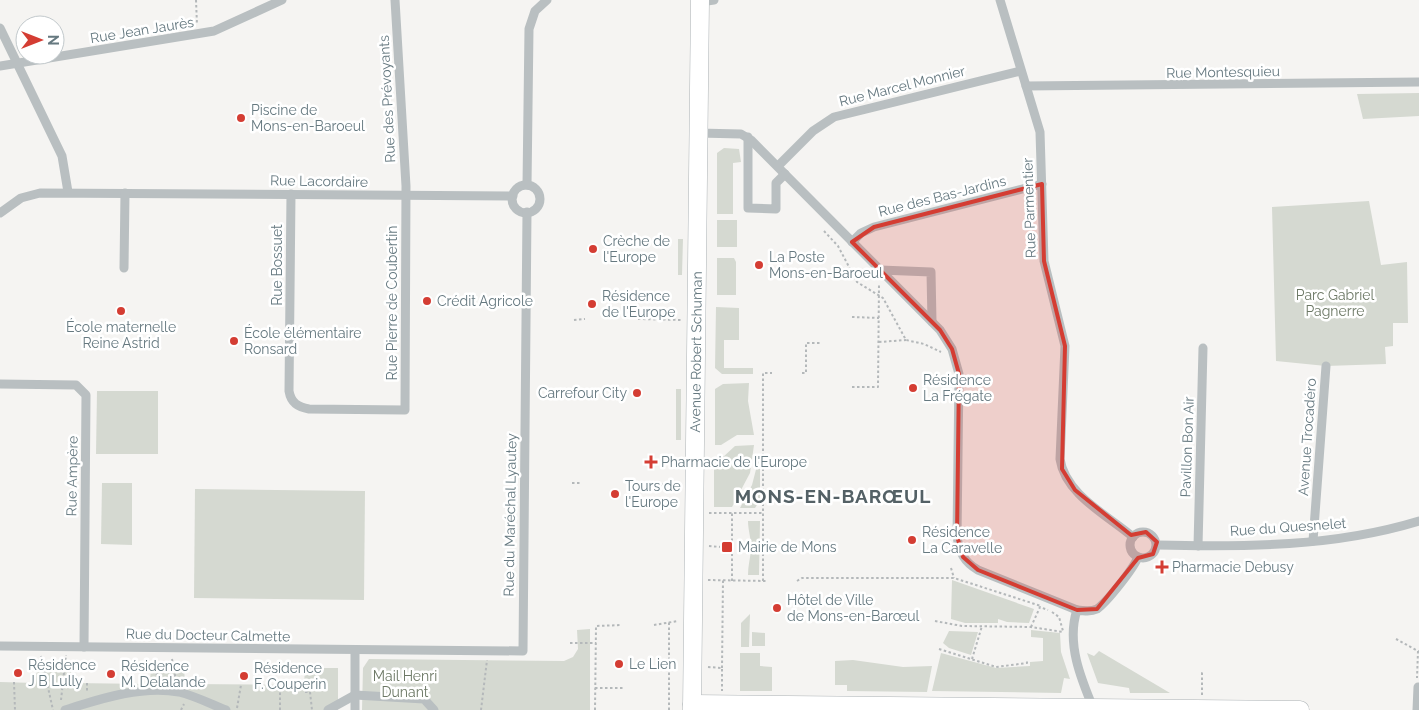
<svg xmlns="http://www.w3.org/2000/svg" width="1419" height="710" font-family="Raleway,sans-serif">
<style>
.green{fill:#d5d9d1}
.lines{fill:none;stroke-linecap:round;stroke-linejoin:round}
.major-casing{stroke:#adb3b6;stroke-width:19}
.path{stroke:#b4b8ba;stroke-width:2;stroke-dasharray:2.5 2.5;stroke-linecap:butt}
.minor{stroke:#b9bfc1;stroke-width:9}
.major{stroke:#fff;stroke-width:18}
.marked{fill:#d43d33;fill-opacity:0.2;stroke:#d43d33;stroke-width:4;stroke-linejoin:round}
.poi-dot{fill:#d43d33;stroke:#fff;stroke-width:2}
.labels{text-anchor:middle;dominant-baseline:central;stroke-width:5;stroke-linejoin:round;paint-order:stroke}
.street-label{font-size:14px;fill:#667980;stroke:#fff}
.poi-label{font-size:14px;fill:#667980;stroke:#fff;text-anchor:start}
.park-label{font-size:14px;fill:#6c7865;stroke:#fff}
.district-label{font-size:19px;font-weight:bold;letter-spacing:1px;fill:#546166;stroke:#fff}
</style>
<rect width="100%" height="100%" fill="#f5f4f2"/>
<!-- green -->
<g class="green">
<polygon points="1419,93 1419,116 1363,119 1357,94"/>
<polygon points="724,148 739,149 741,162 733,163 733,214 717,214 717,153"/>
<polygon points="1369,201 1381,265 1407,262 1408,323 1393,323 1393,346 1385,347 1386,364 1326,366 1276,361 1272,207"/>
<rect x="717" y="220" width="20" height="27"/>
<polygon points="678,239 683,239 682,275 678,275"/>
<polygon points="717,258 734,258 736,262 736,295 717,295"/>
<polygon points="716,307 739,308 739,340 724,340 724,368 753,368 753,374 722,374 715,368"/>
<polygon points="749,383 748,401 754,435 737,435 721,445 715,445 715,389 723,384"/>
<rect x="676" y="389" width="5" height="51"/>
<polygon points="97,391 158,391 158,454 96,454"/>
<polygon points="754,445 750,473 732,507 714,507 714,459 722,458 735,446"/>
<polygon points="760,454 760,500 755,508 740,508 752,485"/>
<polygon points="102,483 132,483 132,545 101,544"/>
<polygon points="195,489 365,491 364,600 194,598"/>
<path d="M748,521H760L759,575H748C748,566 750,559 751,550C752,541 748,531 748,521Z"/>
<polygon points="952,580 1034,609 1029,623 1007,622 998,619 998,623 965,623 951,619"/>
<polygon points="750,614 749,647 741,647 741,623"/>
<polygon points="590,629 590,710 362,710 363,668 369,659 564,661 573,657 578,649 577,630"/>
<polygon points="1031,630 1060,633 1061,652 1070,679 1064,678 1061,693 932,691 941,653 996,668 1030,666 1030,662 1043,661 1043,638 1031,637"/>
<polygon points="949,631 978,632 971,655 949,648 943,643"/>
<polygon points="752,632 765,633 765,646 752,646"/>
<polygon points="1099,651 1170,693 1130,693 1129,688 1098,683 1087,653 1094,656"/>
<polygon points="740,653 760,653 760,666 772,667 772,691 740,691"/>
<polygon points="853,660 903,667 932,666 927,692 847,691 847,685 835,685 835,661"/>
<polygon points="37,665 71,665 71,683 150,684 151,666 184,666 185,684 304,685 305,668 338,668 338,710 0,710 0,682 36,683"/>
</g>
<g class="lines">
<!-- major casing -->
<g class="major-casing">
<g id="major">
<polyline points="692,704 1300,710"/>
<path id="s1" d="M692,710L700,0"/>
</g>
</g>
<!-- path -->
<g class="path">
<polyline points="196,0 197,25"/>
<polyline points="824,231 838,246 857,282 883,298 906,340 924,344 941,352"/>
<polyline points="852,317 879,318"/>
<polyline points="638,319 682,320"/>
<polyline points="574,320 585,319"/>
<polyline points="879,342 906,340"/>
<polyline points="802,373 806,373 806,343 822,343"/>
<polyline points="852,387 878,387 879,284"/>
<polyline points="572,483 582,483"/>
<polyline points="636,484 681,485"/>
<polyline points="709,513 763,513"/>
<polyline points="732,541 732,513"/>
<polyline points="709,546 721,547"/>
<polyline points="951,568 954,578"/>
<polyline points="708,580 767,581"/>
<polyline points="732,581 732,554"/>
<polyline points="763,581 763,373 772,373"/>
<polyline points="797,581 802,578 954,578 1041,606"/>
<polyline points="1052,612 1059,617 1063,631"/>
<polyline points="935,621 962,626 1031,627 1063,632"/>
<polyline points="654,625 678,621"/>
<polyline points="1031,627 1040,607 1048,610"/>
<polyline points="1396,639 1418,651 1417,678"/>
<polyline points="570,643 596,643"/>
<polyline points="939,649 996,667 1027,663 1027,660"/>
<polyline points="41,656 53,710"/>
<polyline points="156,658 157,681"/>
<polyline points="172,659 176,681"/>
<polyline points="972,659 982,626"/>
<polyline points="708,667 722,668 722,691"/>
<polyline points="669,668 679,668"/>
<polyline points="722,668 723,580"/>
<polyline points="14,682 15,710"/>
<polyline points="87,683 87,693"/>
<polyline points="595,688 624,688"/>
<polyline points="305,692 310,692 312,710"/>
<polyline points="1202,695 1202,673 1205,673"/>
<polyline points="61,700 66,655"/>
<polyline points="237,708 241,685"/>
<polyline points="181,710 184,704"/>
<polyline points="280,710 280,685"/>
<polyline points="481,710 487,660"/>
<polyline points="595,710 596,626 622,625"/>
<polyline points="669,710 669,621"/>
</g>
<!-- minor -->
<g class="minor">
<path d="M1000,0L1040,132L1044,261L1065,346L1060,459C1065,494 1107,515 1133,537"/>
<polyline points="700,2 714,0"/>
<polyline points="0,28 62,156 68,192"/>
<polyline points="0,66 214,31 282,0"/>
<polyline points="1026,86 1419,82"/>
<path d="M698,133L741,134L751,140L940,330L952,349L959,374L957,536C959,552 964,562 978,570L1077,610"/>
<polyline points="748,137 748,208 776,209 776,183 785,174"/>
<polyline points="778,166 813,131 834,117 1021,71"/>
<polyline points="527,185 529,29 535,11 547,0"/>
<circle cx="526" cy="199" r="14"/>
<path d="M291,194L289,391C291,403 298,407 309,409L405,410L406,186L395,0"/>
<polyline points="0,213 21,198 40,193 513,196"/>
<polyline points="852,242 861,233 874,227 1042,184"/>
<polyline points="124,268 125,193"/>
<polyline points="880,270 931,272 932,322"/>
<polyline points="0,384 76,385 86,395 84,647"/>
<circle cx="1143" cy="545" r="13"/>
<polyline points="1313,541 1326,366"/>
<path d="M1157,545C1245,547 1334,547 1419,521"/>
<polyline points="1198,546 1203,348"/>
<polyline points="0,646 523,651 527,212"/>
<path d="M65,710C100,699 142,685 179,692C195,696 211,704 226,710"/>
<polyline points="328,710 355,695 424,699 434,710"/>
<polyline points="355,710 355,650"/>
<path d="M1094,710C1081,679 1066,643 1077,610C1084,611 1091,612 1097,609C1107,602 1134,568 1138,557"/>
<polyline points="1417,710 1418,687"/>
</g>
<!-- major -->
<use href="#major" class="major"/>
</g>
<!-- marked area -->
<path class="marked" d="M1042,184L1044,261L1065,346L1062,469L1075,490L1131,535L1146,532L1157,542L1153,554L1138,558L1097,609L1077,610L978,570L963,557L957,536L959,374L952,349L940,330L852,242L874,227Z"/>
<!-- markers -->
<g class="poi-dot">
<circle cx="241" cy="118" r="5"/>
<circle cx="593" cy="249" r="5"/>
<circle cx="759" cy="265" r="5"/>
<circle cx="427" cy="301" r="5"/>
<circle cx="592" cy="304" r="5"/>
<circle cx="121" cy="311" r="5"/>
<circle cx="234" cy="341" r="5"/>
<circle cx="913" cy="388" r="5"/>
<circle cx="637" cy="393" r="5"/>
<path d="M648.5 454.5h5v5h5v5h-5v5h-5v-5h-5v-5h5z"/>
<circle cx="615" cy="494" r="5"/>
<circle cx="912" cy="540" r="5"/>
<rect x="721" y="541" width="12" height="12" rx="2.5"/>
<path d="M1159.5 559.5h5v5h5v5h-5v5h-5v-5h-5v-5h5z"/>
<circle cx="777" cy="608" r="5"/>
<circle cx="619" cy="664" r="5"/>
<circle cx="18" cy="673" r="5"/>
<circle cx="111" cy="674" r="5"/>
<circle cx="244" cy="676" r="5"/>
</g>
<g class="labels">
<!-- street labels -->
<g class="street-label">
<text transform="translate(142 30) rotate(-9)">Rue Jean Jaurès</text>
<text transform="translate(1223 72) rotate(-1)">Rue Montesquieu</text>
<text transform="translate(902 86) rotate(-14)">Rue Marcel Monnier</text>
<text transform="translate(387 99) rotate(-93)">Rue des Prévoyants</text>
<text transform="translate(319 181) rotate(1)">Rue Lacordaire</text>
<text transform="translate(942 196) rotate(-14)">Rue des Bas-Jardins</text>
<text transform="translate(1029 208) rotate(-92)">Rue Parmentier</text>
<text transform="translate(277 265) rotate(-90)">Rue Bossuet</text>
<text transform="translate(392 303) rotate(-90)">Rue Pierre de Coubertin</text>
<text stroke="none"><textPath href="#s1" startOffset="358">Avenue Robert Schuman</textPath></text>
<text transform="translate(1307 437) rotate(-86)">Avenue Trocadéro</text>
<text transform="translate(1187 447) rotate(-88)">Pavillon Bon Air</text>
<text transform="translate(72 476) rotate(-89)">Rue Ampère</text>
<text transform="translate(510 515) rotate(-89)">Rue du Maréchal Lyautey</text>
<text transform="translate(1288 527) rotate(-4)">Rue du Quesnelet</text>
<text transform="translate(208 635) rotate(1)">Rue du Docteur Calmette</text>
</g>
<!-- poi labels -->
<g class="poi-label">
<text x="251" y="110">Piscine de<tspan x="251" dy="16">Mons-en-Baroeul</tspan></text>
<text x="603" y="241">Crèche de<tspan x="603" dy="16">l'Europe</tspan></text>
<text x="769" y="257">La Poste<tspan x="769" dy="16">Mons-en-Baroeul</tspan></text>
<text x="602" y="296">Résidence<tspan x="602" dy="16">de l'Europe</tspan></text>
<text x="437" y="301">Crédit Agricole</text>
<text x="121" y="327" text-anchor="middle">École maternelle<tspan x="121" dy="16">Reine Astrid</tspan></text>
<text x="244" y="333">École élémentaire<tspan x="244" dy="16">Ronsard</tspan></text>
<text x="923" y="380">Résidence<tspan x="923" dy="16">La Frégate</tspan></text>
<text x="627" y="393" text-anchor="end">Carrefour City</text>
<text x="661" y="462">Pharmacie de l'Europe</text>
<text x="625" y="486">Tours de<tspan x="625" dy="16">l'Europe</tspan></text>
<text x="922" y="532">Résidence<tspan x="922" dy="16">La Caravelle</tspan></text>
<text x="738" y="547">Mairie de Mons</text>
<text x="1172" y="567">Pharmacie Debusy</text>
<text x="787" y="600">Hôtel de Ville<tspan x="787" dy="16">de Mons-en-Barœul</tspan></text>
<text x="629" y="664">Le Lien</text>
<text x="28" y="665">Résidence<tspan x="28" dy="16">J B Lully</tspan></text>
<text x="121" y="666">Résidence<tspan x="121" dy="16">M. Delalande</tspan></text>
<text x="254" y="668">Résidence<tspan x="254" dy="16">F. Couperin</tspan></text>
</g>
<!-- park labels -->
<g class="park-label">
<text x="1335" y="295">Parc Gabriel<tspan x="1335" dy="16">Pagnerre</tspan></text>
<text x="405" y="676">Mail Henri<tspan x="405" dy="16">Dunant</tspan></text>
</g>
<!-- district labels -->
<g class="district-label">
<text x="833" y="496">MONS-EN-BARŒUL</text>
</g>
</g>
<!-- north arrow -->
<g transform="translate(40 40) rotate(90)"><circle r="24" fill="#ffffff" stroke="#c2c9cc"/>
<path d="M0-4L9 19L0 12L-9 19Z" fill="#d43d33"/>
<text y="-8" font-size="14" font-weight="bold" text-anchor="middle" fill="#667980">N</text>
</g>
</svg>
